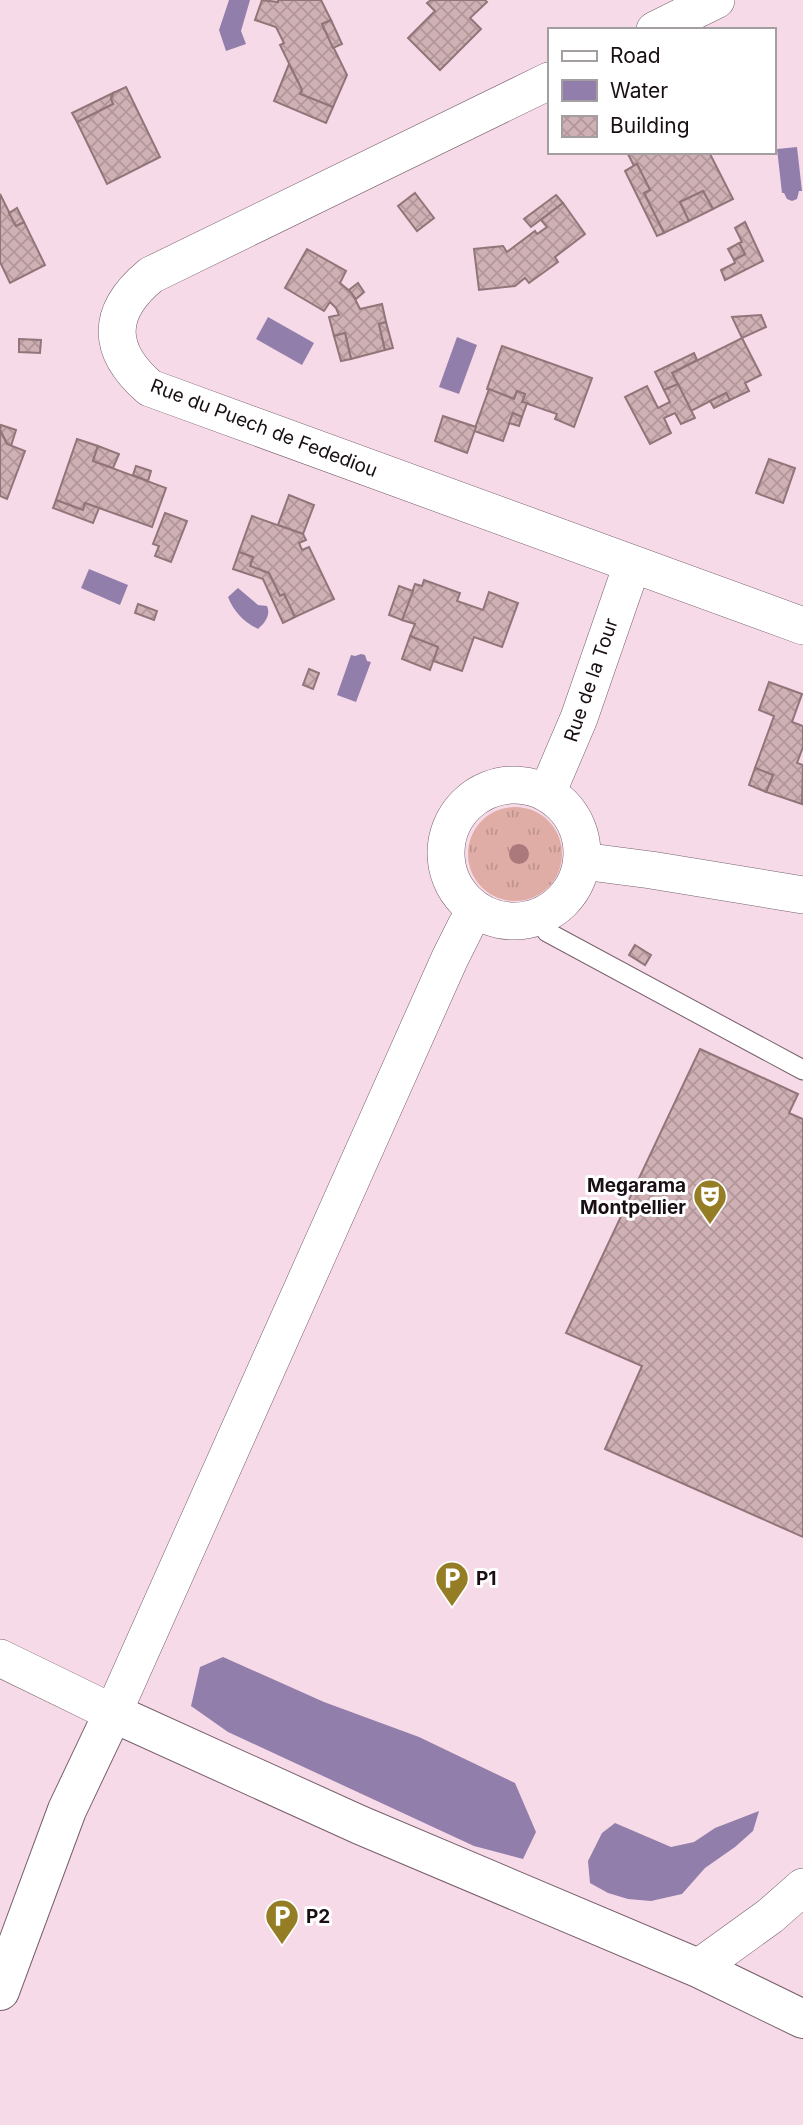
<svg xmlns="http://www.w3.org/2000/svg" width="803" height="2125" font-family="Inter,sans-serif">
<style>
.grass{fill:url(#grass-tufts)}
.water{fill:#927eab}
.building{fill:url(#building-cross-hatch);stroke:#927579;stroke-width:2}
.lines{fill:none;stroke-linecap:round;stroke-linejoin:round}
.service-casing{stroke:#775f6b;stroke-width:21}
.minor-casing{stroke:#775f6b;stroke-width:38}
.tertiary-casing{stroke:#775f6b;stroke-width:40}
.service{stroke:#fff;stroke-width:19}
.minor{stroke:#fff;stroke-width:37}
.tertiary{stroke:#fff;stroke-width:38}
.tree{fill:#ab797b}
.labels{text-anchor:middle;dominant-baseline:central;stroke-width:6;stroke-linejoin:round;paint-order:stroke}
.street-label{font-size:19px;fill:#190f14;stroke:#fff}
.poi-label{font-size:19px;font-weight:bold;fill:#190f14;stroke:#fff;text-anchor:start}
</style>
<defs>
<pattern id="grass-tufts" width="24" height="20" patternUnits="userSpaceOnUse" patternTransform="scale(1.75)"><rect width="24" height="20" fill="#dfada5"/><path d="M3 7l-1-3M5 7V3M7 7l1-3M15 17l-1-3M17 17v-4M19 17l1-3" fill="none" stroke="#bf948d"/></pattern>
<pattern id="building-cross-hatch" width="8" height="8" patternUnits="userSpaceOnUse" patternTransform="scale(1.75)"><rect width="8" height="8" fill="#cfb0b4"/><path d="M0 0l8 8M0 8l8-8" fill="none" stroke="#b1969a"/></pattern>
</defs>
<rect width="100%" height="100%" fill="#f7dae8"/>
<!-- grass -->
<circle class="grass" cx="515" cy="854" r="47"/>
<!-- water -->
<g class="water">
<polygon points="229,0 250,0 241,31 246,44 226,51 219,30"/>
<polygon points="797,147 802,191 799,191 797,199 792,201 787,199 784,193 782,193 777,149"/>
<polygon points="268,317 314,343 302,365 256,339"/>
<polygon points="457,337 477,345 459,394 439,387"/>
<polygon points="89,569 128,585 120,605 81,588"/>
<path d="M238,588L258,605L267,606C271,615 265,623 258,629C244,622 234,612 228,597Z"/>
<polygon points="361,654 365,655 367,661 371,662 356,702 337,695 351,655 355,656"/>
<polygon points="223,1657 324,1702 419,1737 515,1783 536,1832 523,1859 474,1846 228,1732 191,1706 200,1667"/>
<polygon points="759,1811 753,1831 735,1847 705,1868 682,1894 651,1901 628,1899 608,1893 590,1883 588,1861 602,1833 615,1823 671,1847 694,1842 715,1828"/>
</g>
<!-- building -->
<g class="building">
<polygon points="262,0 278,2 278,0 321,0 331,20 322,24 347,75 333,107 300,94 302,90 280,45 284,43 276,27 255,20"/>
<polygon points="431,0 485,0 487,2 470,18 481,29 440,70 408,38 435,11 427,3"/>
<polygon points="331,20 342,44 333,48 322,24"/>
<polygon points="289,64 302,90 300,94 333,107 326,123 274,101"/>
<polygon points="126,87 160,157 107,184 77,122 113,104 111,99 113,93"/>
<polygon points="113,93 111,99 113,104 77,122 72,113"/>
<polygon points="627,152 709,152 733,199 713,209 703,191 680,202 689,221 664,233 644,193 650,190 637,164 634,166"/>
<polygon points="637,164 650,190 644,193 664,233 657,236 625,171"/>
<polygon points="703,191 713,209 689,221 680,202"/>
<polygon points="415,193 434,218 417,231 398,206"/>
<polygon points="0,194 16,226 24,222 45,265 10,283 0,262"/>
<polygon points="556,195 563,203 531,227 524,219"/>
<polygon points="563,203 585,234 555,257 558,262 529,283 525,278 515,286 479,290 474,249 503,246 507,252 535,231 537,234 547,227 541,220"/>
<polygon points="17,208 24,222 16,226 9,213"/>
<polygon points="745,222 763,261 725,280 721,270 735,263 734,260 745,254 739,243 742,242 735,228"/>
<polygon points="739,243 745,254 734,260 728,249"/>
<polygon points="307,249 346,271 340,283 352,293 360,309 382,304 386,322 379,324 385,350 351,359 345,333 334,336 329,317 339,315 336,308 330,302 324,311 285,288"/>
<polygon points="358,283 364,292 356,299 349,290"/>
<polygon points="761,315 766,327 742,338 732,317"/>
<polygon points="386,322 393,348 385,350 379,324"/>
<polygon points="345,333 351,359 341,361 334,336"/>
<polygon points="742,338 761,375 745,383 749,391 730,400 726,393 691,411 672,373"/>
<polygon points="19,339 41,340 40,353 19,352"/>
<polygon points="502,346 592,378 574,427 555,419 557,414 522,402 525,394 517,391 514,399 487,389"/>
<polygon points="694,353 697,360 672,373 678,384 664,390 655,372"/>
<polygon points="678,384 695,418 681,424 675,413 664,418 671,433 650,444 625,397 647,386 658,408 670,402 664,390"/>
<polygon points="489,389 514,399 517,391 525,394 522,402 527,403 522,417 513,413 503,441 474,431"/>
<polygon points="726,393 730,400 714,408 710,401"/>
<polygon points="513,413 522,417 519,426 509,423"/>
<polygon points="443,416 476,427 467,453 435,441"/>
<polygon points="1,425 16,430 11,446 7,444 0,430"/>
<polygon points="0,430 7,444 25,451 7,499 0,496"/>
<polygon points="77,439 98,446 93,461 166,488 152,527 85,503 83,510 56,500"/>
<polygon points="98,446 119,454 113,468 93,461"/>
<polygon points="769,459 795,468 783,503 756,493"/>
<polygon points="136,466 151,471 148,481 133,475"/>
<polygon points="289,495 314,505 303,534 278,525"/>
<polygon points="56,500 83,510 85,503 99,508 93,523 53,508"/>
<polygon points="165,513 187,521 171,562 155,556 159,546 153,544"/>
<polygon points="252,516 303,534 306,540 299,543 302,550 309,547 334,599 295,617 284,594 280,596 269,573 250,566 253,557 239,552"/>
<polygon points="239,552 253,557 250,566 269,573 280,596 284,594 295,617 283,623 263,579 233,569"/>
<polygon points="424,580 460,593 457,601 483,610 489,592 518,603 502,647 474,637 462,671 433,661 438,647 410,636 415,624 402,620 415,584 422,586"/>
<polygon points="399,586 413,591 402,620 389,615"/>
<polygon points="138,604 157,611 154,620 135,613"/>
<polygon points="410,636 438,647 430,670 402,659"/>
<polygon points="309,669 319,673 313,689 303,685"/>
<polygon points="769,682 802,694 792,722 803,726 803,747 797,763 803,765 802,804 766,792 773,775 755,768 774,716 759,710"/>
<polygon points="755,768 773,775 766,792 749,785"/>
<polygon points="635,945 651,955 645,965 629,955"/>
<polygon points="700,1049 798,1094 789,1113 803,1119 803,1537 605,1449 642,1366 566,1333"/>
</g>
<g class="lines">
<!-- service casing -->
<g class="service-casing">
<polyline id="service" points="537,917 547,932 803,1070"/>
</g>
<!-- minor casing -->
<g class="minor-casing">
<g id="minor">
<polyline points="655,30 716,0"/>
<path d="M549,81L151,275C106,312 106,350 150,388L803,626"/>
<circle cx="514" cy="853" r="68"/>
<polyline points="547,793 579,718 632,565"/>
<polyline points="582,861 651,870 803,895"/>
<polyline points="0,1658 113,1713 450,958 466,926 476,910"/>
<polyline points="698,1968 770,1916 803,1887"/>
</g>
</g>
<!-- tertiary casing -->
<g class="tertiary-casing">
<polyline id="tertiary" points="0,1991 67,1810 113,1713 360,1825 698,1968 803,2019"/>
</g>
<!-- service -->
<use href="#service" class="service"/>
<!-- minor -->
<use href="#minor" class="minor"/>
<!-- tertiary -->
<use href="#tertiary" class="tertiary"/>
</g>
<!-- trees -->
<circle class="tree" cx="519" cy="854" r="10"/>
<!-- icons -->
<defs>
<g id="theatre-pin" transform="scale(1.75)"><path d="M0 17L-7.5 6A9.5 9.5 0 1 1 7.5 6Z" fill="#957d25" stroke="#fff"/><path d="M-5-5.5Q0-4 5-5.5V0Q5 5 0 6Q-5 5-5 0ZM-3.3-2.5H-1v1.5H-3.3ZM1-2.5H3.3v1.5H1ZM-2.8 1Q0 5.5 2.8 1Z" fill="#fff"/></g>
<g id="parking-pin" transform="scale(1.75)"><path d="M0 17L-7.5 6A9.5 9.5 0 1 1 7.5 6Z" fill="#957d25" stroke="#fff"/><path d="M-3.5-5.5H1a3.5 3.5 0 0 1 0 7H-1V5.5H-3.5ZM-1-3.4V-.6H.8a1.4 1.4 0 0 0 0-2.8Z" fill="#fff"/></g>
</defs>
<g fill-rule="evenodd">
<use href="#theatre-pin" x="710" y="1196"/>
<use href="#parking-pin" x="452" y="1578"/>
<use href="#parking-pin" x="282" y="1916"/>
</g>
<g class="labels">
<!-- street labels -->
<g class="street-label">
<text transform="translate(264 428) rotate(21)">Rue du Puech de Fedediou</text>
<text transform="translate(591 680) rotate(-71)">Rue de la Tour</text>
</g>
<!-- poi labels -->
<g class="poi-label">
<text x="686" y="1185" text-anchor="end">Megarama<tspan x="686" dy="22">Montpellier</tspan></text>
<text x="476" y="1578">P1</text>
<text x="306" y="1916">P2</text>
</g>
</g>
<!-- legend -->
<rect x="548" y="28" width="228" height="126" fill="#ffffff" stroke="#a39fa1" stroke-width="2"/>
<rect x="562" y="51" width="35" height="10" fill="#ffffff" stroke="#a39fa1" stroke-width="2"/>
<text x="610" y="63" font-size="21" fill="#190f14">Road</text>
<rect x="562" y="80" width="35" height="21" fill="#927eab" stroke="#a39fa1" stroke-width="2"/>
<text x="610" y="98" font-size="21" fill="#190f14">Water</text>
<rect x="562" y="116" width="35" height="21" fill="url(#building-cross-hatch)" stroke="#a39fa1" stroke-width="2"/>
<text x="610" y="133" font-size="21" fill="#190f14">Building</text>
</svg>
